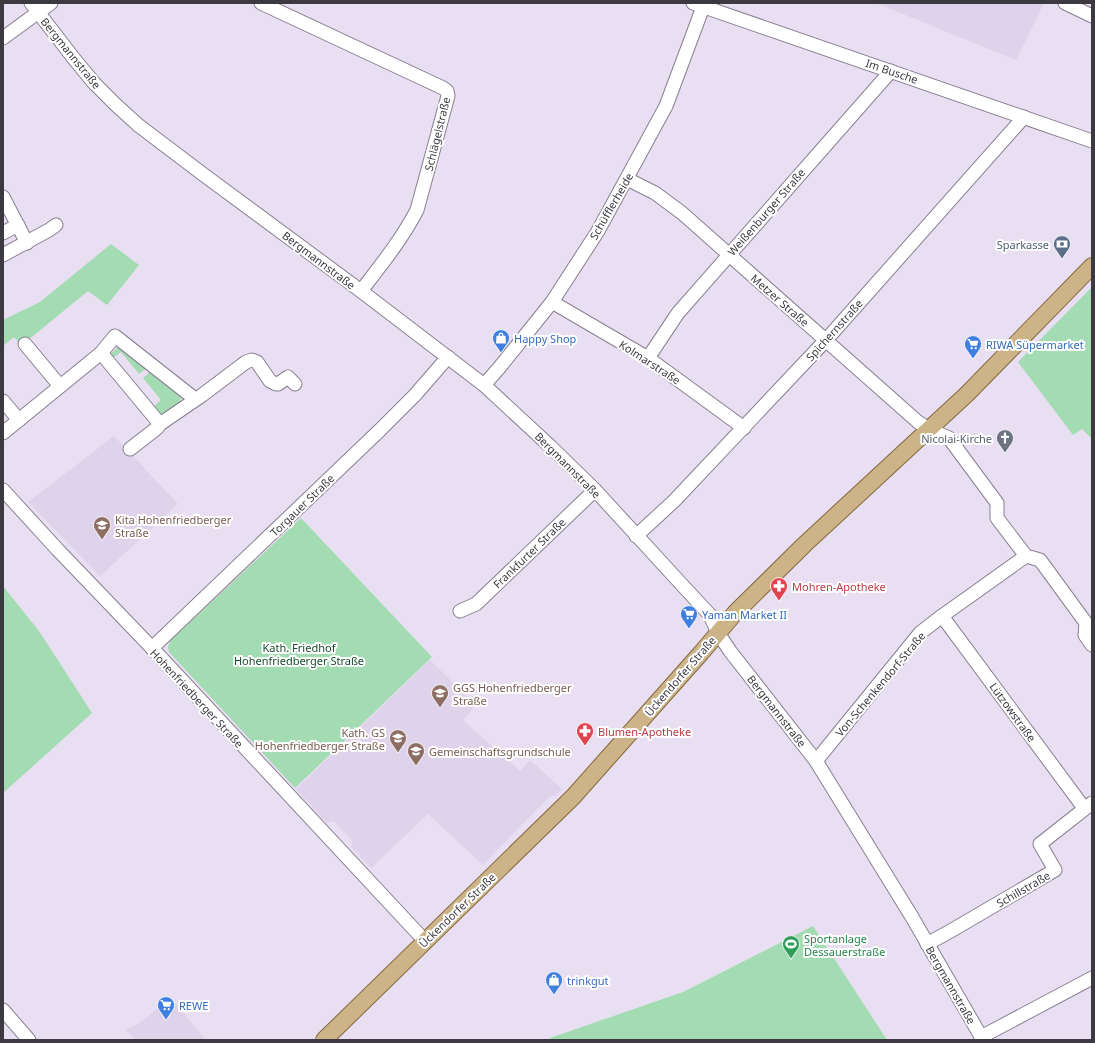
<svg xmlns="http://www.w3.org/2000/svg" width="1095" height="1043" font-family="'Noto Sans',sans-serif">
<style>
.built{fill:#dfd2eb}
.green{fill:#a3dbb3}
.lines{fill:none;stroke-linecap:round;stroke-linejoin:round}
.minor-casing{stroke:#887f90;stroke-width:15}
.major-casing{stroke:#84673b;stroke-width:18}
.minor{stroke:#fff;stroke-width:13}
.major{stroke:#ccb388;stroke-width:16}
.labels{text-anchor:middle;dominant-baseline:central;stroke-width:4;stroke-linejoin:round;paint-order:stroke}
.street-label{font-size:11px;fill:#3d3941;stroke:#fff}
.service-label{font-size:11px;fill:#4e5e75;stroke:#fff;text-anchor:end}
.shop-label{font-size:11px;fill:#366cbe;stroke:#fff;text-anchor:start}
.worship-label{font-size:11px;fill:#5b616d;stroke:#fff;text-anchor:end}
.education-label{font-size:11px;fill:#785e54;stroke:#fff;text-anchor:start}
.health-label{font-size:11px;fill:#be3a42;stroke:#fff;text-anchor:start}
.park-label{font-size:11px;fill:#194b2c;stroke:#fff}
.leisure-label{font-size:11px;fill:#27864d;stroke:#fff;text-anchor:start}
</style>
<rect width="100%" height="100%" fill="#e9dff2"/>
<!-- built -->
<g class="built">
<polygon points="876,3 1044,3 1016,60"/>
<polygon points="114,436 178,504 100,576 28,502"/>
<polygon points="430,660 476,705 463,720 520,771 530,760 562,789 556,796 550,796 483,865 428,814 371,868 351,847 353,842 334,821 327,823 296,789"/>
<polygon points="175,1003 206,1040 135,1040 126,1030 140,1023 162,1005 167,1010"/>
</g>
<!-- green -->
<g class="green">
<polygon points="111,244 139,265 107,305 88,291 22,345 14,337 3,346 3,320 40,302"/>
<polygon points="1092,287 1092,439 1082,429 1073,435 1018,362"/>
<polygon points="120,346 148,367 139,374 121,352 113,358 110,354"/>
<path d="M152,370L181,396C181,406 172,409 165,414L158,413L153,407L161,400L143,378Z"/>
<polygon points="301,518 432,657 295,788 169,652 168,647 170,641"/>
<polygon points="3,586 39,631 92,713 3,793"/>
<polygon points="813,926 887,1040 550,1040 550,1038 683,992"/>
</g>
<g class="lines">
<!-- minor casing -->
<g class="minor-casing">
<g id="minor">
<polyline points="31,3 75,60 94,83 115,104 138,125 204,175 361,291 484,385 551,447 595,490 684,587 710,615 718,633 730,651 816,761 912,917 983,1040"/>
<path d="M261,3L443,88L447,91L448,96L417,210C402,239 381,265 361,291"/>
<polyline points="693,3 1092,141"/>
<polyline points="1065,3 1092,16"/>
<polyline points="3,38 51,3"/>
<polyline points="627,179 655,193 682,213 918,422 929,429 949,438 997,503 997,518 1026,556 1040,560 1086,623 1085,635 1092,645"/>
<polyline points="3,197 27,243"/>
<polyline points="3,233 18,225"/>
<polyline points="3,255 49,230 56,225"/>
<polyline points="552,302 648,358 744,428"/>
<polyline points="25,344 60,386"/>
<polyline points="101,353 160,424 201,396 246,362 252,360 257,362 270,381 276,384 278,384 288,377 295,384"/>
<polyline points="648,358 678,313 891,71"/>
<polyline points="484,385 499,368 552,302 598,231 666,106 703,7"/>
<polyline points="3,401 19,420"/>
<polyline points="3,433 101,353 115,336 195,399"/>
<polyline points="130,449 157,428 160,424"/>
<polyline points="3,490 57,549 152,648 425,941"/>
<polyline points="636,536 674,501 826,340 1024,117"/>
<polyline points="460,611 476,604 595,490"/>
<polyline points="942,616 1084,808"/>
<polyline points="152,648 380,430 415,395 448,357"/>
<polyline points="816,761 920,633 942,616 1026,556"/>
<polyline points="927,944 954,929 1055,870 1040,844 1092,803"/>
<polyline points="3,1010 29,1040"/>
<polyline points="981,1037 1092,978"/>
</g>
</g>
<!-- major casing -->
<g class="major-casing">
<polyline id="major" points="324,1040 573,797 701,653 735,613 805,544 967,394 1092,266"/>
</g>
<!-- minor -->
<use href="#minor" class="minor"/>
<!-- major -->
<use href="#major" class="major"/>
</g>
<!-- icons -->
<defs>
<g id="bank-pin" transform="scale(0.9)"><path d="M0 17L-7.5 6A9.5 9.5 0 1 1 7.5 6Z" fill="#5c6f8a" stroke="#fff"/><path d="M-6-4H6V4H-6ZM0-2.3a2.3 2.3 0 1 0 0 4.6a2.3 2.3 0 1 0 0-4.6Z" fill="#fff"/></g>
<g id="shop-pin" transform="scale(0.9)"><path d="M0 17L-7.5 6A9.5 9.5 0 1 1 7.5 6Z" fill="#3f7fe0" stroke="#fff"/><path d="M-5-2.5h2.3a2.7 3.5 0 0 1 5.4 0H5L5.5 6h-11ZM-1.5-2.5h3a1.5 2.3 0 0 0-3 0Z" fill="#fff"/></g>
<g id="supermarket-pin" transform="scale(0.9)"><path d="M0 17L-7.5 6A9.5 9.5 0 1 1 7.5 6Z" fill="#3f7fe0" stroke="#fff"/><path d="M-6-5.5h2.5l.6 2H6L4.5 2H-2.5L-4.4-4H-6ZM-1.5 3.2a1.3 1.3 0 1 0 .1 0ZM3 3.2a1.3 1.3 0 1 0 .1 0Z" fill="#fff"/></g>
<g id="church-pin" transform="scale(0.9)"><path d="M0 17L-7.5 6A9.5 9.5 0 1 1 7.5 6Z" fill="#6b7280" stroke="#fff"/><path d="M-1.2-6h2.4v3.5h3.3v2.4h-3.3V6h-2.4V-.1h-3.3v-2.4h3.3Z" fill="#fff"/></g>
<g id="school-pin" transform="scale(0.9)"><path d="M0 17L-7.5 6A9.5 9.5 0 1 1 7.5 6Z" fill="#8d6e63" stroke="#fff"/><path d="M0-5L7-2L0 1L-7-2ZM-4 1L0 2.5L4 1V4Q0 6-4 4Z" fill="#fff"/></g>
<g id="pharmacy-pin" transform="scale(0.9)"><path d="M0 17L-7.5 6A9.5 9.5 0 1 1 7.5 6Z" fill="#e0444e" stroke="#fff"/><path d="M-2-6h4v4h4v4h-4v4h-4v-4h-4v-4h4Z" fill="#fff"/></g>
<g id="stadium-pin" transform="scale(0.9)"><path d="M0 17L-7.5 6A9.5 9.5 0 1 1 7.5 6Z" fill="#2e9e5b" stroke="#fff"/><path d="M0-5a6.5 5 0 1 0 0 10a6.5 5 0 1 0 0-10ZM-3.5-1.8h7v3.6h-7Z" fill="#fff"/></g>
</defs>
<g fill-rule="evenodd">
<use href="#bank-pin" x="1062" y="244"/>
<use href="#shop-pin" x="501" y="338"/>
<use href="#supermarket-pin" x="973" y="344"/>
<use href="#church-pin" x="1005" y="438"/>
<use href="#school-pin" x="102" y="525"/>
<use href="#pharmacy-pin" x="779" y="586"/>
<use href="#supermarket-pin" x="689" y="614"/>
<use href="#school-pin" x="440" y="693"/>
<use href="#pharmacy-pin" x="585" y="731"/>
<use href="#school-pin" x="398" y="738"/>
<use href="#school-pin" x="416" y="751"/>
<use href="#stadium-pin" x="791" y="944"/>
<use href="#shop-pin" x="554" y="980"/>
<use href="#supermarket-pin" x="166" y="1005"/>
</g>
<g class="labels">
<!-- street labels -->
<g class="street-label">
<text transform="translate(71 53) rotate(51)">Bergmannstraße</text>
<text transform="translate(892 71) rotate(19)">Im Busche</text>
<text transform="translate(437 134) rotate(-76)">Schlägelstraße</text>
<text transform="translate(611 206) rotate(-60)">Schüfflerheide</text>
<text transform="translate(766 212) rotate(-49)">Weißenburger Straße</text>
<text transform="translate(319 260) rotate(37)">Bergmannstraße</text>
<text transform="translate(780 300) rotate(41)">Metzer Straße</text>
<text transform="translate(834 330) rotate(-48)">Spichernstraße</text>
<text transform="translate(650 362) rotate(33)">Kolmarstraße</text>
<text transform="translate(568 465) rotate(45)">Bergmannstraße</text>
<text transform="translate(302 505) rotate(-44)">Torgauer Straße</text>
<text transform="translate(529 553) rotate(-44)">Frankfurter Straße</text>
<text transform="translate(680 676) rotate(-49)">Ückendorfer Straße</text>
<text transform="translate(880 684) rotate(-50)">Von-Schenkendorf-Straße</text>
<text transform="translate(197 698) rotate(47)">Hohenfriedberger Straße</text>
<text transform="translate(777 711) rotate(52)">Bergmannstraße</text>
<text transform="translate(1013 712) rotate(54)">Lützowstraße</text>
<text transform="translate(1023 889) rotate(-30)">Schillstraße</text>
<text transform="translate(457 910) rotate(-44)">Ückendorfer Straße</text>
<text transform="translate(951 985) rotate(60)">Bergmannstraße</text>
</g>
<!-- service labels -->
<g class="service-label">
<text x="1049" y="244">Sparkasse</text>
</g>
<!-- shop labels -->
<g class="shop-label">
<text x="514" y="338">Happy Shop</text>
<text x="986" y="344">RIWA Süpermarket</text>
<text x="702" y="614">Yaman Market II</text>
<text x="567" y="980">trinkgut</text>
<text x="179" y="1005">REWE</text>
</g>
<!-- worship labels -->
<g class="worship-label">
<text x="992" y="438">Nicolai-Kirche</text>
</g>
<!-- education labels -->
<g class="education-label">
<text x="115" y="519">Kita Hohenfriedberger<tspan x="115" dy="13">Straße</tspan></text>
<text x="453" y="687">GGS Hohenfriedberger<tspan x="453" dy="13">Straße</tspan></text>
<text x="385" y="732" text-anchor="end">Kath. GS<tspan x="385" dy="13">Hohenfriedberger Straße</tspan></text>
<text x="429" y="751">Gemeinschaftsgrundschule</text>
</g>
<!-- health labels -->
<g class="health-label">
<text x="792" y="586">Mohren-Apotheke</text>
<text x="598" y="731">Blumen-Apotheke</text>
</g>
<!-- park labels -->
<g class="park-label">
<text x="299" y="647">Kath. Friedhof<tspan x="299" dy="13">Hohenfriedberger Straße</tspan></text>
</g>
<!-- leisure labels -->
<g class="leisure-label">
<text x="804" y="938">Sportanlage<tspan x="804" dy="13">Dessauerstraße</tspan></text>
</g>
</g>
<!-- border -->
<rect width="1095" height="1043" fill="none" stroke="#3d3941" stroke-width="8"/>
</svg>
